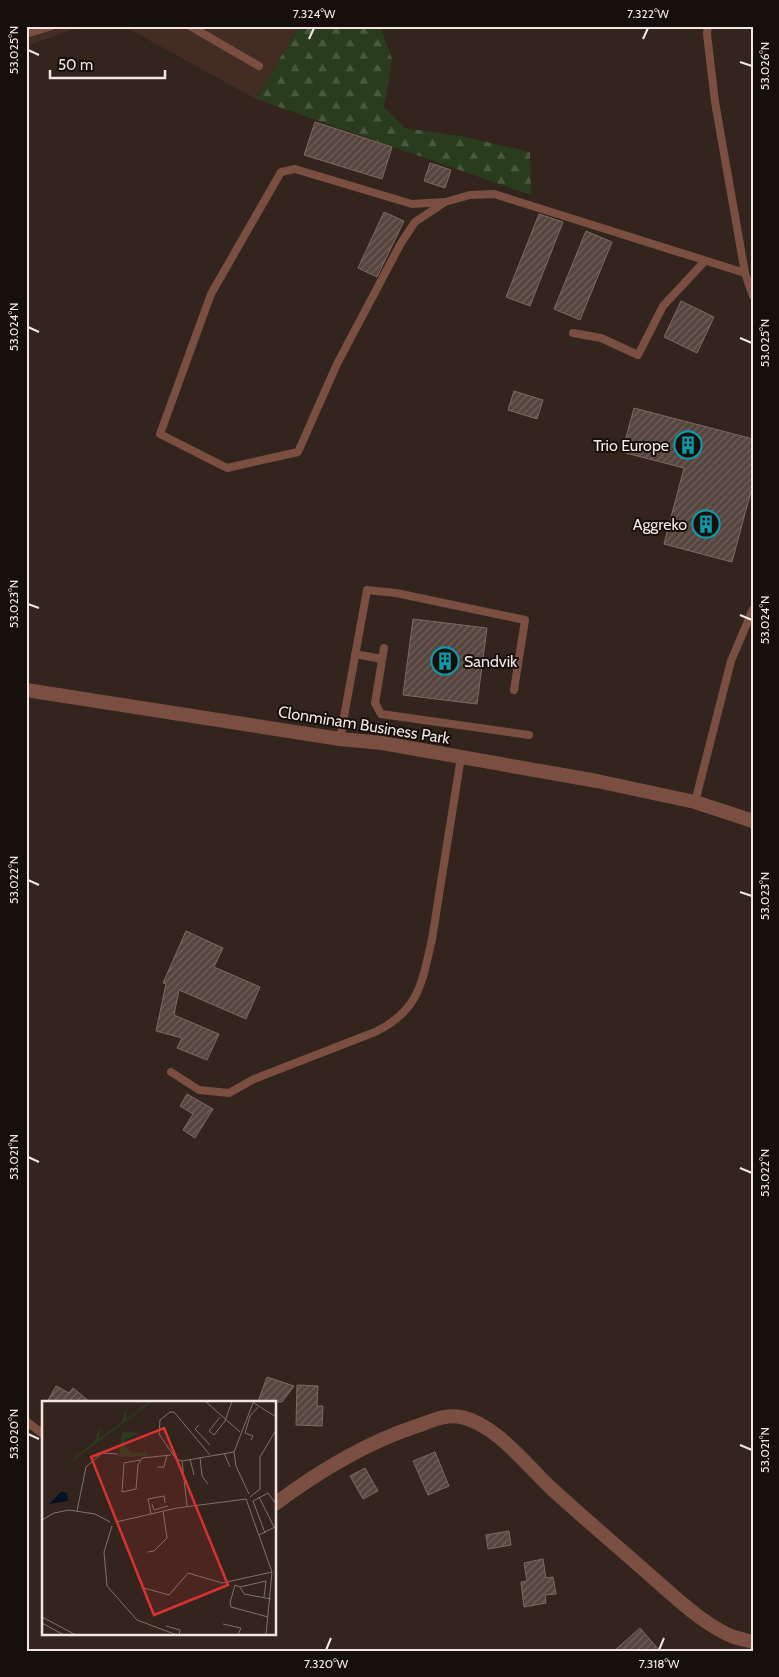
<svg xmlns="http://www.w3.org/2000/svg" width="779" height="1677" font-family="Cabin,sans-serif">
<style>
.built{fill:#422c23}
.forest{fill:url(#forest-firs)}
.building{fill:url(#building-hatch);stroke:#7c6a62}
.lines{fill:none;stroke-linecap:round;stroke-linejoin:round}
.service{stroke:#7a4f42;stroke-width:8}
.minor{stroke:#7a4f42;stroke-width:14}
.ticks{fill:none;stroke:#f1e6e1;stroke-width:2}
.labels{text-anchor:middle;dominant-baseline:central;stroke-width:4;stroke-linejoin:round;paint-order:stroke}
.poi-label{font-size:16px;fill:#f1e6e1;stroke:#160f0c;text-anchor:end}
.street-label{font-size:16px;fill:#f1e6e1;stroke:#160f0c}
.inset-road{fill:none;stroke:#7f726b;stroke-width:1}
.view{fill:#d73231;fill-opacity:0.15;stroke:#d73231;stroke-width:2.5}
.inset-edge{fill:none;stroke:#f1e6e1;stroke-width:2.5}
.neatline{fill:none;stroke:#f1e6e1;stroke-width:2}
.ticks-label{font-size:12px;text-anchor:middle;fill:#f1e6e1}
</style>
<defs>
<pattern id="forest-firs" width="22" height="20" patternUnits="userSpaceOnUse" patternTransform="scale(1.25)"><rect width="22" height="20" fill="#2a3c1e"/><path d="M5 1l3.5 6h-7zM16 11l3.5 6h-7z" fill="#49583e"/></pattern>
<pattern id="building-hatch" width="6" height="6" patternUnits="userSpaceOnUse" patternTransform="scale(1.25)"><rect width="6" height="6" fill="#56453e"/><path d="M-1 1l2-2M0 6l6-6M5 7l2-2" fill="none" stroke="#6f605a"/></pattern>
</defs>
<rect width="100%" height="100%" fill="#33241d"/>
<!-- built -->
<g class="built">
<polygon points="26,26 84,26 26,46"/>
<polygon points="123,26 299,26 256,99"/>
</g>
<!-- forest -->
<polygon class="forest" points="299,26 380,26 392,59 384,107 405,128 465,137 530,152 531,195 256,99"/>
<!-- building -->
<g class="building">
<polygon points="315,122 392,147 382,179 304,155"/>
<polygon points="430,163 451,170 445,188 424,181"/>
<polygon points="384,212 404,221 377,277 358,268"/>
<polygon points="539,214 563,222 530,306 506,297"/>
<polygon points="586,231 612,242 580,320 554,309"/>
<polygon points="681,301 714,317 697,353 664,337"/>
<polygon points="514,391 543,400 537,419 508,410"/>
<polygon points="634,408 753,439 753,484 732,562 664,544 684,468 622,452"/>
<polygon points="413,619 487,628 477,704 403,695"/>
<polygon points="186,931 223,948 214,967 260,987 246,1019 179,990 174,1015 219,1034 207,1060 177,1048 182,1038 156,1031 166,984 163,983"/>
<polygon points="187,1094 213,1109 195,1138 183,1130 193,1114 180,1106"/>
<polygon points="267,1377 294,1386 282,1402 258,1402"/>
<polygon points="297,1385 318,1386 317,1406 323,1406 322,1426 296,1425"/>
<polygon points="56,1386 69,1393 73,1388 90,1402 47,1402"/>
<polygon points="435,1452 449,1486 428,1495 413,1461"/>
<polygon points="365,1468 378,1491 363,1499 350,1476"/>
<polygon points="509,1531 511,1545 488,1549 486,1535"/>
<polygon points="543,1559 546,1578 553,1577 556,1594 545,1595 546,1603 524,1607 521,1582 527,1581 524,1563"/>
<polygon points="640,1628 660,1651 614,1651"/>
</g>
<g class="lines">
<!-- service -->
<g class="service">
<polyline points="190,26 259,66"/>
<polyline points="708,26 707,34 715,102 745,273 753,296"/>
<polyline points="26,34 52,26"/>
<polyline points="445,202 412,204 295,169 281,172 211,294 160,434 227,468 298,452 337,364 401,243 415,222 445,202 470,195 494,194 745,273"/>
<polyline points="573,333 601,338 638,355 663,306 705,261"/>
<polyline points="384,648 375,703 381,714 529,735"/>
<polyline points="355,654 382,659"/>
<polyline points="340,739 367,590 396,593 525,620 514,690"/>
<polyline points="695,802 731,661 753,609"/>
<path d="M171,1072L199,1090L229,1093L254,1079L375,1032C419,1011 422,983 432,939L461,757"/>
<polyline points="26,1421 44,1435"/>
</g>
<!-- minor -->
<g class="minor">
<polyline points="26,690 340,739 382,743 597,781 695,802 753,821"/>
<path d="M275,1504C319,1471 365,1443 417,1426C432,1421 445,1414 461,1417C496,1424 527,1466 552,1489C585,1519 619,1548 652,1577C676,1598 705,1626 734,1637C740,1639 747,1640 753,1642"/>
</g>
</g>
<!-- ticks -->
<path class="ticks" d="M309,39L314,28M643,39L648,28M28,50L39,55M740,62L752,66M28,327L39,332M740,338L752,343M28,604L39,608M740,615L752,620M28,880L39,885M740,892L752,896M28,1157L39,1162M740,1168L752,1173M28,1434L39,1439M740,1445L752,1450M326,1650L331,1638M659,1650L664,1638"/>
<!-- icons -->
<defs>
<g id="building-ring" transform="scale(1.4375)"><circle r="9.5" fill="#160f0c" stroke="#0f9aa8" stroke-width="1.5"/><path d="M-4-6H4V6H1V3H-1V6H-4ZM-2.5-4.3h1.7v1.8h-1.7ZM.8-4.3h1.7v1.8H.8ZM-2.5-1h1.7V.8h-1.7ZM.8-1h1.7V.8H.8Z" fill="#0f9aa8"/></g>
</defs>
<g fill-rule="evenodd">
<use href="#building-ring" x="688" y="445"/>
<use href="#building-ring" x="706" y="524"/>
<use href="#building-ring" x="445" y="661"/>
</g>
<g class="labels">
<!-- poi labels -->
<g class="poi-label">
<text x="669" y="445">Trio Europe</text>
<text x="687" y="524">Aggreko</text>
<text x="464" y="661" text-anchor="start">Sandvik</text>
</g>
<!-- street labels -->
<g class="street-label">
<text transform="translate(364 725) rotate(9)">Clonminam Business Park</text>
</g>
</g>
<!-- overview -->
<g transform="translate(42 1401)">
<rect width="234" height="234" fill="#33241d"/>
<path d="M108,0H111L17,70L53,40L58,25L57,38L80,21L83,8L85,18ZM80,31L98,32L83,39L82,43L89,52L104,51L106,55L77,56Z" fill="#2a3c1e"/>
<path d="M19,91L25,92L26,100L7,103Z" fill="#001426"/>
<path class="inset-road" d="M163,0L198,31M209,0L234,16M178,16L167,30L172,34L183,20L190,0M157,24L153,28L168,44M209,39L211,35L203,32L208,15L216,6M182,52L188,66M168,54L132,11H128L118,19L117,33L134,58L140,60L192,51M158,56L160,75L166,83M148,58L152,74M98,59L82,62L80,91L94,88L96,64L100,57L129,54M140,60L145,105M115,66H122L125,54M207,93L194,65L192,51L211,2M208,96L218,88V56L234,29M217,96L232,126M204,98L230,171L224,234M110,103L112,109L126,105M35,110L44,66L60,52L76,53M109,113L106,98L122,95L123,102M0,119L12,112L27,109L53,113L68,121M74,121L135,107L204,98M70,125L62,151L65,185L95,219L135,234M223,132L211,100L226,92L234,103M217,134L233,126M106,151L112,150L125,137L121,110M198,186L224,180L222,196M102,187L127,194L146,172L180,182L230,171M0,216L34,234M226,216L189,206L188,202L193,184L198,186L202,193L229,198M0,222L22,234M181,223L199,227L196,234M124,225L138,229L137,234"/>
<path class="view" d="M122,27L186,184L112,214L49,56Z"/>
<rect width="234" height="234" class="inset-edge"/>
</g>
<!-- border -->
<rect width="779" height="1677" fill="none" stroke="#160f0c" stroke-width="55"/>
<!-- scale -->
<path d="M50 70v8h115v-8" fill="none" stroke="#f1e6e1" stroke-width="2.5"/>
<text x="58" y="70" font-size="15" fill="#f1e6e1" stroke="#160f0c" stroke-width="4" paint-order="stroke">50 m</text>
<rect x="28" y="28" width="724" height="1622" class="neatline"/>
<g class="ticks-label">
<text x="314" y="18">7.324°W</text>
<text x="648" y="18">7.322°W</text>
<text transform="translate(14 50) rotate(-90)" y="4">53.025°N</text>
<text transform="translate(765 66) rotate(-90)" y="4">53.026°N</text>
<text transform="translate(14 327) rotate(-90)" y="4">53.024°N</text>
<text transform="translate(765 343) rotate(-90)" y="4">53.025°N</text>
<text transform="translate(14 604) rotate(-90)" y="4">53.023°N</text>
<text transform="translate(765 620) rotate(-90)" y="4">53.024°N</text>
<text transform="translate(14 880) rotate(-90)" y="4">53.022°N</text>
<text transform="translate(765 896) rotate(-90)" y="4">53.023°N</text>
<text transform="translate(14 1157) rotate(-90)" y="4">53.021°N</text>
<text transform="translate(765 1173) rotate(-90)" y="4">53.022°N</text>
<text transform="translate(14 1434) rotate(-90)" y="4">53.020°N</text>
<text transform="translate(765 1450) rotate(-90)" y="4">53.021°N</text>
<text x="326" y="1668">7.320°W</text>
<text x="659" y="1668">7.318°W</text>
</g>
</svg>
